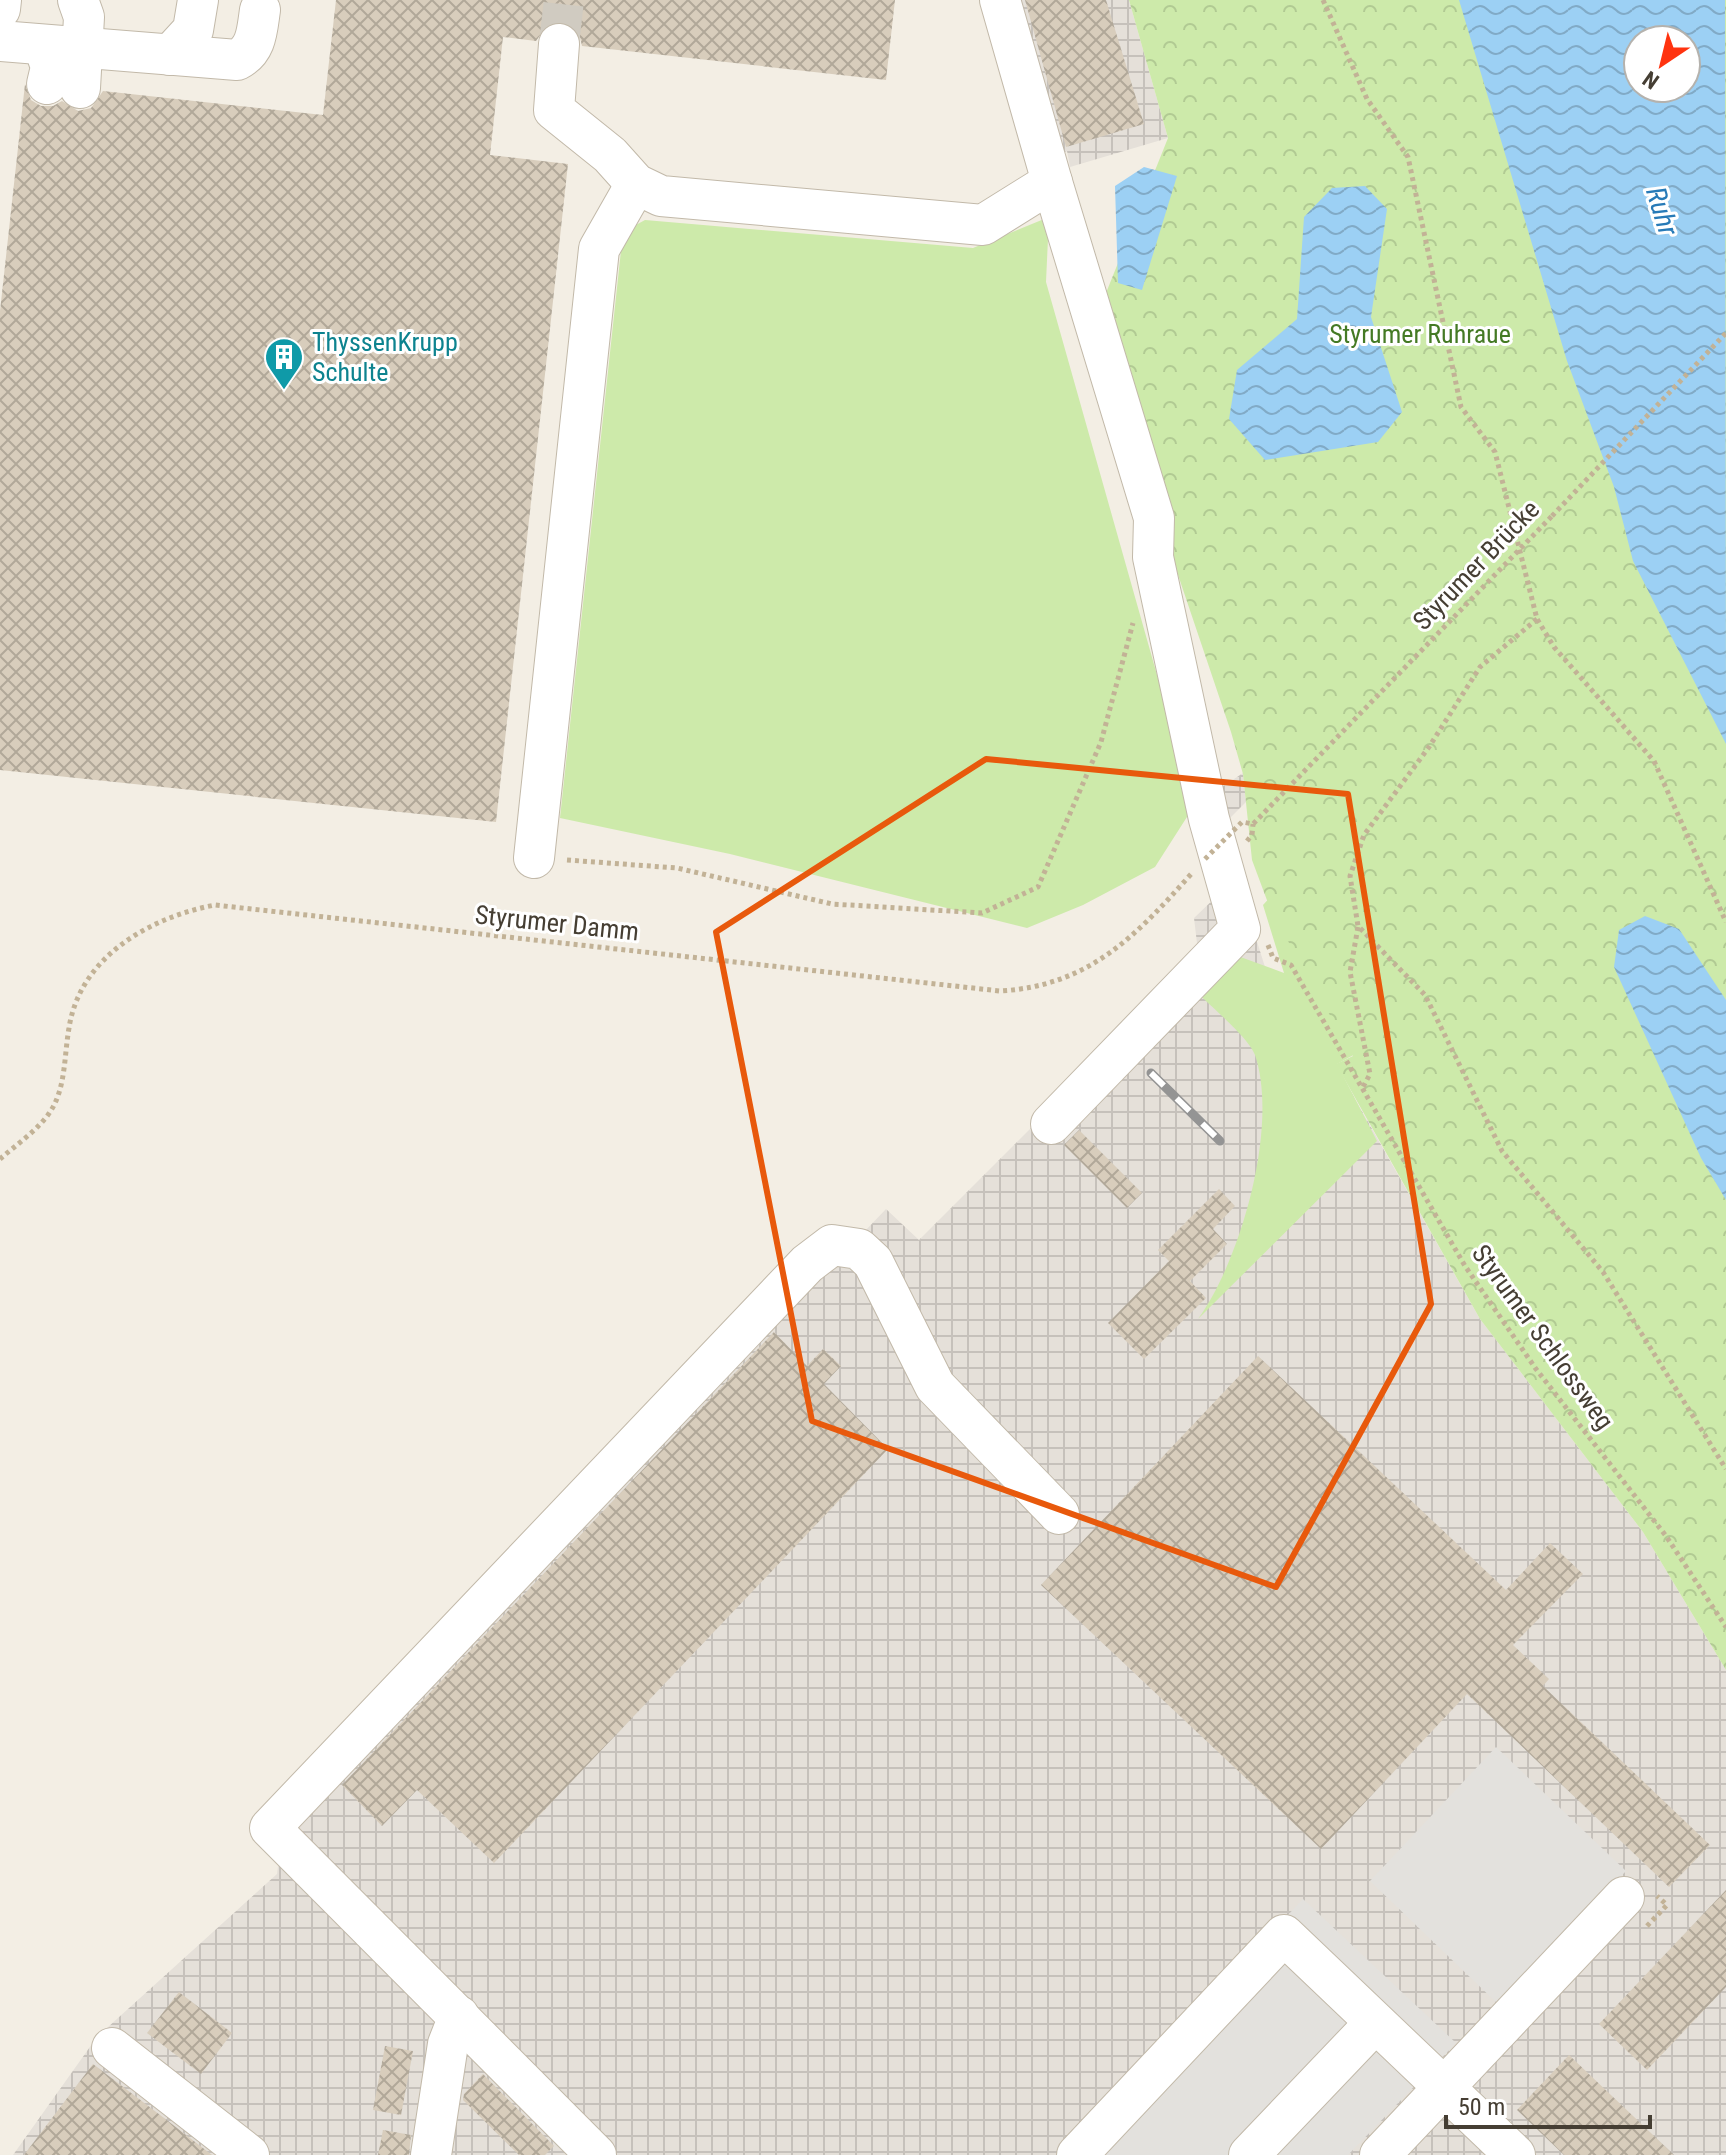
<svg xmlns="http://www.w3.org/2000/svg" width="1726" height="2155" font-family="'Roboto Condensed',sans-serif">
<style>
.industrial{fill:url(#industrial-grid)}
.grass{fill:#cdeaaa}
.park{fill:url(#park-crowns);fill-rule:evenodd}
.parking{fill:#e3e1dd}
.water{fill:url(#water-waves);fill-rule:evenodd}
.building{fill:url(#building-cross-hatch)}
.lines{fill:none;stroke-linecap:round;stroke-linejoin:round}
.minor-tunnel{stroke:#d0cbc1;stroke-width:40;stroke-dasharray:40 20;stroke-linecap:butt}
.minor-casing{stroke:#c2b9a9;stroke-width:42}
.path{stroke:#c2b296;stroke-width:5;stroke-dasharray:4 4;stroke-linecap:butt}
.minor{stroke:#fff;stroke-width:40}
.rail-casing{stroke:#949494;stroke-width:9}
.rail{stroke:#fff;stroke-width:6;stroke-dasharray:18;stroke-linecap:butt}
.path-bridge{stroke:#c2b296;stroke-width:5;stroke-dasharray:4 4;stroke-linecap:butt}
.marked{fill:none;stroke:#e8590c;stroke-width:6;stroke-linejoin:round}
.labels{text-anchor:middle;dominant-baseline:central;stroke-width:6;stroke-linejoin:round;paint-order:stroke}
.park-label{font-size:26px;fill:#447a24;stroke:#fff}
.culture-label{font-size:26px;fill:#0d838f;stroke:#fff;text-anchor:start}
.street-label{font-size:26px;fill:#453e33;stroke:#fff}
.water-label{font-size:28px;font-style:italic;fill:#277ab7;stroke:#fff}
</style>
<defs>
<pattern id="industrial-grid" width="8" height="8" patternUnits="userSpaceOnUse" patternTransform="scale(2)"><rect width="8" height="8" fill="#e5e0d9"/><path d="M0 4h8M4 0v8" fill="none" stroke="#c6c1bb"/></pattern>
<pattern id="park-crowns" width="20" height="18" patternUnits="userSpaceOnUse" patternTransform="scale(2)"><rect width="20" height="18" fill="#cdeaaa"/><path d="M2 6a3 3 0 1 1 6 0M12 15a3 3 0 1 1 6 0" fill="none" stroke="#b1ca93"/></pattern>
<pattern id="water-waves" width="16" height="10" patternUnits="userSpaceOnUse" patternTransform="scale(2)"><rect width="16" height="10" fill="#9cd0f4"/><path d="M0 5q4-4 8 0t8 0" fill="none" stroke="#81aac6"/></pattern>
<pattern id="building-cross-hatch" width="8" height="8" patternUnits="userSpaceOnUse" patternTransform="scale(2)"><rect width="8" height="8" fill="#d8cdbc"/><path d="M0 0l8 8M0 8l8-8" fill="none" stroke="#b1a899"/></pattern>
</defs>
<rect width="100%" height="100%" fill="#f3eee4"/>
<!-- industrial -->
<g class="industrial">
<polygon points="1011,0 1129,0 1168,138 1070,167 1067,151 1056,155"/>
<polygon points="1243,773 1246,802 1221,827 1265,967 1284,974 1480,1319 1643,1532 1726,1670 1726,2155 13,2155 97,2037 277,1874 281,1842 886,1209 919,1240 1199,960 1194,918 1219,894 1194,806"/>
</g>
<!-- grass -->
<g class="grass">
<polygon points="1049,217 1046,282 1194,806 1155,867 1083,905 1027,928 730,854 560,818 623,232 645,220 973,248"/>
<path d="M1304,861L1421,1018L1337,1064L1377,1141L1198,1319C1241,1260 1279,1126 1255,1055C1249,1038 1211,1007 1197,992L1235,955L1284,973L1263,905Z"/>
</g>
<!-- park -->
<path class="park" d="M1129,0H1726V1670L1643,1532L1480,1319L1336,1064L1353,1056L1271,911L1252,860L1243,774L1231,732L1114,385L1104,298L1168,138ZM1638,40H1686V88H1638Z"/>
<!-- parking -->
<g class="parking">
<polygon points="1496,1747 1626,1871 1499,2005 1370,1881"/>
<polygon points="1303,1899 1456,2043 1348,2155 1064,2155"/>
</g>
<!-- water -->
<g class="water">
<path d="M1459,0H1725L1726,744L1633,561L1614,487L1567,361ZM1638,40H1686V88H1638Z"/>
<polygon points="1144,167 1177,176 1142,290 1118,283 1115,186"/>
<polygon points="1365,186 1387,209 1371,317 1402,412 1378,442 1265,460 1229,419 1237,370 1297,319 1304,217 1332,188"/>
<polygon points="1645,916 1679,929 1726,1000 1726,1200 1701,1158 1614,967 1619,930"/>
</g>
<!-- building -->
<g class="building">
<polygon points="336,0 895,0 886,80 582,46 579,33 562,21 548,24 536,41 503,37 490,155 568,164 496,822 0,770 0,311 25,84 31,100 41,106 53,106 62,101 78,111 91,108 103,91 323,115"/>
<polygon points="1025,0 1106,0 1144,124 1066,147"/>
<polygon points="1079,1130 1142,1193 1127,1208 1064,1145"/>
<polygon points="1219,1189 1235,1206 1213,1229 1227,1244 1190,1281 1206,1298 1144,1359 1108,1323 1169,1261 1158,1250"/>
<polygon points="774,1332 807,1366 823,1349 841,1366 824,1384 888,1449 494,1863 417,1790 382,1826 342,1785"/>
<polygon points="1258,1356 1506,1590 1550,1543 1583,1574 1513,1645 1549,1679 1543,1686 1710,1845 1669,1887 1467,1694 1321,1849 1041,1585"/>
<polygon points="1726,1890 1726,1987 1647,2070 1599,2024"/>
<polygon points="179,1992 232,2033 201,2074 147,2033"/>
<polygon points="385,2046 413,2051 401,2115 373,2110"/>
<polygon points="1569,2055 1591,2076 1674,2155 1564,2155 1517,2110"/>
<polygon points="93,2064 164,2118 212,2155 24,2155"/>
<polygon points="483,2074 554,2146 545,2155 519,2155 463,2100 464,2094"/>
<polygon points="383,2130 411,2135 409,2155 378,2155"/>
</g>
<g class="lines">
<!-- minor-tunnel -->
<polyline class="minor-tunnel" points="559,44 564,0"/>
<!-- minor casing -->
<g class="minor-casing">
<g id="minor">
<polyline points="78,0 84,17 80,88"/>
<polyline points="0,9 1,0"/>
<path d="M0,41L237,60C257,50 257,30 260,10"/>
<polyline points="559,44 554,110 610,155 636,184 661,196 983,225 1052,182 1000,0"/>
<polyline points="44,46 51,67 47,84"/>
<polyline points="170,55 193,30 198,0"/>
<polyline points="534,858 599,249 636,184"/>
<polyline points="1051,1124 1240,929 1209,819 1153,557 1154,518 1052,182"/>
<polyline points="112,2048 249,2155"/>
<polyline points="431,2155 448,2044 459,2016"/>
<polyline points="596,2155 270,1828 807,1264 832,1245 859,1249 873,1262 935,1386 1059,1514"/>
<polyline points="1077,2155 1284,1935 1515,2155"/>
<polyline points="1249,2155 1374,2024"/>
<polyline points="1380,2155 1624,1897"/>
</g>
</g>
<!-- path -->
<g class="path">
<polyline points="1323,0 1367,99 1408,157 1461,407 1495,452 1537,619 1554,647 1654,761 1726,922"/>
<polyline points="1552,516 1726,333"/>
<polyline points="1537,619 1480,667 1429,747 1364,835 1350,876 1358,926 1425,995 1502,1151 1603,1272 1726,1469"/>
<polyline points="1247,841 1252,835 1253,824"/>
<polyline points="567,860 677,868 832,904 982,913 1038,887 1101,742 1133,623"/>
<polyline points="1358,927 1350,972 1370,1074 1363,1087"/>
<polyline points="1268,945 1273,958 1291,965 1465,1266 1536,1369 1666,1536 1726,1627"/>
<path d="M0,1159C16,1145 38,1130 50,1112C66,1088 64,1056 69,1028C80,956 151,917 215,905L1000,991C1089,986 1136,936 1192,873"/>
<polyline points="1647,1926 1667,1905 1657,1896"/>
</g>
<!-- minor -->
<use href="#minor" class="minor"/>
<!-- rail casing -->
<g class="rail-casing">
<polyline id="rail" points="1151,1073 1220,1141"/>
</g>
<!-- rail -->
<use href="#rail" class="rail"/>
<!-- path-bridge -->
<polyline class="path-bridge" points="1205,859 1242,822 1253,824 1552,516"/>
</g>
<!-- marked area -->
<path class="marked" d="M986,759L1348,794L1431,1304L1276,1587L812,1421L716,932Z"/>
<!-- icons -->
<defs>
<g id="building-pin" transform="scale(2)"><path d="M0 17L-7.5 6A9.5 9.5 0 1 1 7.5 6Z" fill="#0f9aa8" stroke="#fff"/><path d="M-4-6H4V6H1V3H-1V6H-4ZM-2.5-4.3h1.7v1.8h-1.7ZM.8-4.3h1.7v1.8H.8ZM-2.5-1h1.7V.8h-1.7ZM.8-1h1.7V.8H.8Z" fill="#fff"/></g>
</defs>
<g fill-rule="evenodd">
<use href="#building-pin" x="284" y="357"/>
</g>
<g class="labels">
<!-- park labels -->
<g class="park-label">
<text x="1420" y="334">Styrumer Ruhraue</text>
</g>
<!-- culture labels -->
<g class="culture-label">
<text x="312" y="342">ThyssenKrupp<tspan x="312" dy="30">Schulte</tspan></text>
</g>
<!-- street labels -->
<g class="street-label">
<text transform="translate(1476 565) rotate(-46)">Styrumer Brücke</text>
<text transform="translate(557 923) rotate(6)">Styrumer Damm</text>
<text transform="translate(1543 1337) rotate(54)">Styrumer Schlossweg</text>
</g>
<!-- water labels -->
<g class="water-label">
<text transform="translate(1662 211) rotate(73)">Ruhr</text>
</g>
</g>
<!-- north arrow -->
<g transform="translate(1662 64) rotate(215)"><circle r="38" fill="#ffffff" stroke="#b5b2ad" stroke-width="2"/>
<path d="M0-6L14 30L0 20L-14 30Z" fill="#ff330f"/>
<text y="-12" font-size="22" font-weight="bold" text-anchor="middle" fill="#453e33">N</text>
</g>
<!-- scale -->
<path d="M1446 2115v12h204v-12" fill="none" stroke="#453e33" stroke-width="4"/>
<text x="1458" y="2115" font-size="24" fill="#453e33" stroke="#ffffff" stroke-width="6" paint-order="stroke">50 m</text>
</svg>
